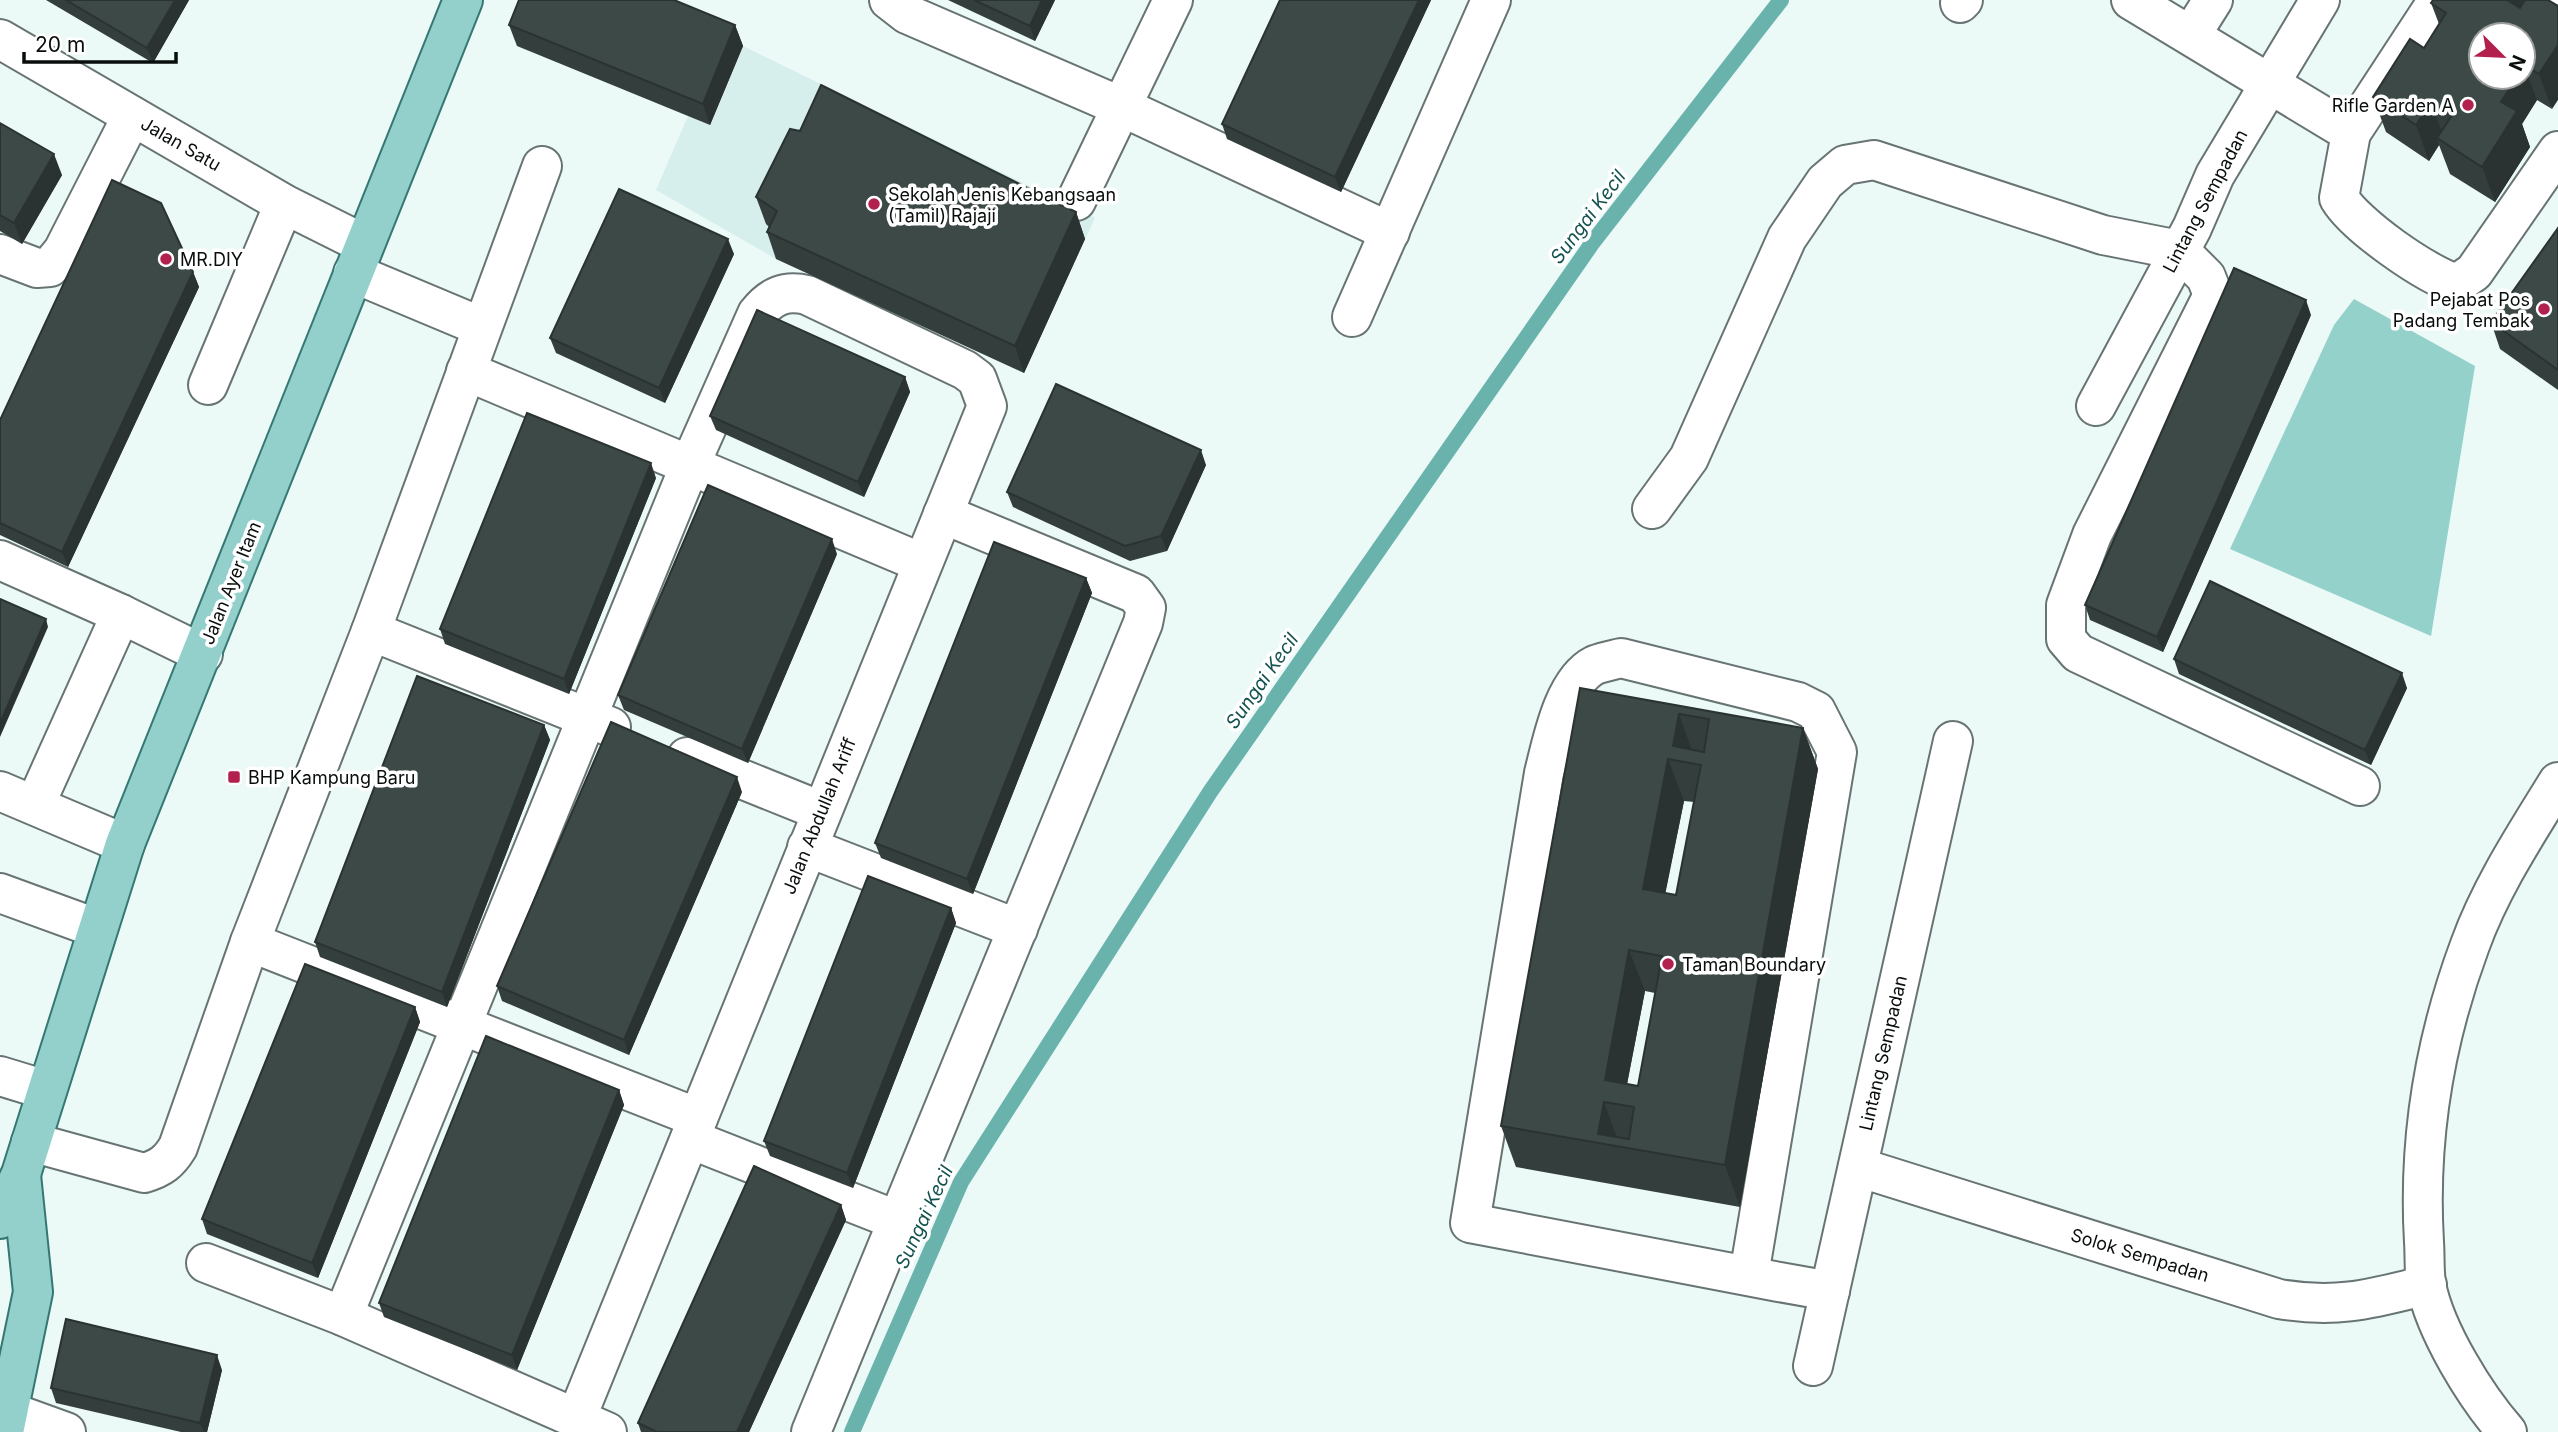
<svg xmlns="http://www.w3.org/2000/svg" width="2558" height="1432" font-family="Inter,sans-serif">
<style>
.built{fill:#d7efec}
.green{fill:#94d1cb}
.lines{fill:none;stroke-linecap:round;stroke-linejoin:round}
.stream{stroke:#6ab3ad;stroke-width:16}
.minor-casing{stroke:#687473;stroke-width:42}
.major-casing{stroke:#357772;stroke-width:42}
.minor{stroke:#fff;stroke-width:38}
.major{stroke:#94d0cb;stroke-width:38}
.wall{fill:#343f3d;fill-rule:evenodd}
.shaded-wall{fill:#2b3332}
.building{fill:#3d4947;stroke:#2b3332;stroke-width:2;fill-rule:evenodd}
.poi-dot{fill:#b2214e;stroke:#fff;stroke-width:2.5}
.labels{text-anchor:middle;dominant-baseline:central;stroke-width:7;stroke-linejoin:round;paint-order:stroke}
.poi-label{font-size:18px;fill:#090e0d;stroke:#fff;text-anchor:start}
.street-label{font-size:18px;fill:#090e0d;stroke:#fff}
.water-label{font-size:19px;font-style:italic;fill:#12524f;stroke:#fff}
</style>
<rect width="100%" height="100%" fill="#ebf9f7"/>
<!-- built -->
<polygon class="built" points="743,46 1095,218 1024,373 776,259 656,190 688,116 710,125"/>
<!-- green -->
<polygon class="green" points="2354,299 2475,366 2431,636 2230,549 2334,325"/>
<g class="lines">
<!-- stream -->
<polyline class="stream" points="852,1432 961,1182 1210,792 1593,242 1781,0"/>
<!-- minor casing -->
<g class="minor-casing">
<g id="minor">
<polyline points="889,0 907,14 1122,107 1390,232"/>
<polyline points="2131,0 2351,133"/>
<path d="M2438,0L2351,133L2339,198C2355,225 2426,275 2457,284L2474,272L2558,151"/>
<polyline points="2555,0 2558,2"/>
<polyline points="1960,3 1963,0"/>
<polyline points="2191,35 2213,0"/>
<polyline points="0,39 284,204 364,244"/>
<polyline points="1076,201 1173,0"/>
<polyline points="0,254 37,268 50,267 63,251 132,116"/>
<polyline points="353,273 482,327"/>
<polyline points="1352,317 1491,0"/>
<polyline points="466,371 922,563"/>
<polyline points="208,385 284,204"/>
<polyline points="2096,406 2192,228 2215,175 2320,0"/>
<polyline points="1652,509 1689,458 1787,238 1825,182 1845,165 1874,160 2103,235 2179,250 2206,277 2213,295 2092,535 2066,605 2066,639 2078,653 2360,786"/>
<polyline points="0,560 121,614"/>
<polyline points="371,631 611,727"/>
<polyline points="687,757 821,811"/>
<polyline points="0,791 125,844"/>
<polyline points="35,805 121,614 203,654"/>
<polyline points="807,847 1018,929"/>
<polyline points="0,893 96,928"/>
<polyline points="250,942 698,1118"/>
<polyline points="0,1076 46,1090"/>
<polyline points="690,1139 896,1220"/>
<path d="M31,1142L144,1173C161,1168 169,1162 178,1147L250,942L371,631L542,166"/>
<path d="M1858,1167L2279,1299C2337,1309 2371,1299 2427,1285"/>
<polyline points="206,1263 343,1316 607,1432"/>
<path d="M1749,1275L1837,752L1816,711L1798,702L1621,658C1613,660 1603,662 1595,665C1563,681 1552,742 1544,773L1470,1223L1779,1282L1830,1291"/>
<path d="M343,1316L690,465L757,314C771,296 785,290 807,295L965,370L977,379L987,406L576,1419"/>
<polyline points="1813,1366 1953,741"/>
<polyline points="8,1411 66,1432"/>
<polyline points="811,1432 1143,623 1146,608 1136,594 943,514"/>
<path d="M2507,1432C2476,1397 2435,1331 2426,1284C2424,1271 2425,1256 2424,1242C2418,1141 2435,1039 2470,945C2491,887 2526,834 2558,782"/>
</g>
</g>
<!-- major casing -->
<g class="major-casing">
<g id="major">
<polyline points="0,1219 21,1174 125,844 463,0"/>
<polyline points="4,1432 33,1292 21,1175"/>
</g>
</g>
<!-- minor -->
<use href="#minor" class="minor"/>
<!-- major -->
<use href="#major" class="major"/>
</g>
<!-- wall -->
<g class="wall">
<polygon points="46,0 189,0 153,63"/>
<polygon points="948,0 1055,0 1035,41"/>
<polygon points="1280,0 1431,0 1341,192 1227,139 1222,124"/>
<polygon points="2524,0 2552,109 2537,100 2522,124 2530,147 2495,202 2450,174 2439,145 2429,161 2386,132 2373,97 2424,48 2439,24 2431,3"/>
<polygon points="509,25 735,25 743,46 710,125 517,46"/>
<polygon points="0,123 62,175 22,244 0,231"/>
<polygon points="756,197 1076,212 1085,239 1024,373 776,259 767,232 769,227 766,224"/>
<polygon points="2558,228 2558,390 2500,349 2491,322"/>
<polygon points="734,254 665,403 556,353 550,338"/>
<polygon points="193,272 199,287 68,567 0,535 0,420"/>
<polygon points="2311,315 2163,652 2090,620 2085,605"/>
<polygon points="905,377 910,392 864,497 716,430 710,416"/>
<polygon points="1206,465 1167,551 1130,561 1013,507 1007,492"/>
<polygon points="656,478 569,694 445,644 440,629"/>
<polygon points="837,554 748,763 624,710 618,695"/>
<polygon points="1086,578 1092,593 973,894 881,858 875,843"/>
<polygon points="2174,659 2407,688 2371,765 2179,674"/>
<path d="M1580,688L1803,728L1818,769L1740,1207L1516,1167L1501,1126ZM1684,801L1694,802L1676,895L1665,893ZM1645,991L1655,993L1638,1086L1627,1084Z"/>
<polygon points="544,725 550,740 447,1007 320,957 315,942"/>
<polygon points="742,792 629,1055 502,1001 497,986"/>
<polygon points="951,908 956,923 853,1188 770,1156 764,1141"/>
<polygon points="415,1007 420,1022 318,1278 207,1234 202,1219"/>
<polygon points="619,1090 624,1105 517,1370 384,1317 379,1303"/>
<polygon points="841,1205 846,1220 749,1432 641,1432 638,1423"/>
<polygon points="222,1370 207,1432 181,1432 56,1403 51,1388"/>
</g>
<!-- shaded-wall -->
<g class="shaded-wall">
<polygon points="175,0 189,0 153,63 147,48"/>
<polygon points="1042,0 1055,0 1035,41 1030,26"/>
<polygon points="1419,0 1431,0 1341,192 1335,177"/>
<polygon points="2502,0 2524,0 2528,11 2514,32"/>
<polygon points="735,25 743,46 710,125 703,104"/>
<polygon points="2558,45 2558,100 2552,109 2539,74"/>
<polygon points="2524,65 2537,100 2522,124 2530,147 2495,202 2482,167 2501,102 2517,77 2523,77 2523,67"/>
<polygon points="2431,102 2444,138 2437,138 2439,145 2429,161 2416,125"/>
<polygon points="54,154 62,175 22,244 14,223"/>
<polygon points="1076,212 1085,239 1024,373 1015,346"/>
<polygon points="728,239 734,254 665,403 659,388"/>
<polygon points="193,272 199,287 68,567 62,552"/>
<polygon points="2306,300 2311,315 2163,652 2157,637"/>
<polygon points="905,377 910,392 864,497 858,482"/>
<polygon points="1201,450 1206,465 1167,551 1161,536"/>
<polygon points="651,463 656,478 569,694 564,679"/>
<polygon points="832,539 837,554 748,763 742,749"/>
<polygon points="1086,578 1092,593 973,894 967,879"/>
<polygon points="46,619 48,627 0,737 0,723"/>
<polygon points="2402,673 2407,688 2371,765 2365,750"/>
<polygon points="1679,714 1694,756 1673,746"/>
<polygon points="544,725 550,740 447,1007 442,992"/>
<polygon points="1803,728 1818,769 1740,1207 1725,1165"/>
<polygon points="1668,759 1684,801 1658,930 1643,889"/>
<polygon points="737,777 742,792 629,1055 624,1040"/>
<polygon points="951,908 956,923 853,1188 847,1173"/>
<polygon points="1629,950 1645,991 1623,1105 1605,1080"/>
<polygon points="415,1007 420,1022 318,1278 312,1263"/>
<polygon points="619,1090 624,1105 517,1370 512,1355"/>
<polygon points="1604,1102 1619,1143 1598,1134"/>
<polygon points="841,1205 846,1220 749,1432 737,1432"/>
<polygon points="217,1355 222,1370 207,1432 204,1432 200,1423"/>
</g>
<!-- building -->
<g class="building">
<polygon points="66,0 175,0 147,48"/>
<polygon points="519,0 674,0 735,25 703,104 509,25"/>
<polygon points="974,0 1042,0 1030,26"/>
<polygon points="1280,0 1419,0 1335,177 1222,124"/>
<polygon points="2433,0 2507,0 2520,8 2525,0 2548,0 2558,6 2558,45 2539,74 2524,65 2523,67 2523,35 2481,35 2481,77 2517,77 2501,102 2517,111 2482,167 2437,138 2452,115 2431,102 2416,125 2373,97 2410,39 2424,48 2446,13 2431,3"/>
<polygon points="821,85 1076,212 1015,346 767,232 777,211 756,197 790,129 800,131"/>
<polygon points="0,123 54,154 14,223 0,215"/>
<polygon points="112,180 161,203 193,272 62,552 0,523 0,420"/>
<polygon points="619,189 728,239 659,388 550,338"/>
<polygon points="2558,228 2558,370 2491,322"/>
<polygon points="2234,268 2306,300 2157,637 2085,605"/>
<polygon points="757,310 905,377 858,482 710,416"/>
<polygon points="1056,384 1201,450 1161,536 1125,546 1007,492"/>
<polygon points="527,413 651,463 564,679 440,629"/>
<polygon points="708,485 832,539 742,749 618,695"/>
<polygon points="994,542 1086,578 967,879 875,843"/>
<polygon points="2210,581 2402,673 2365,750 2174,659"/>
<polygon points="0,599 46,619 0,723"/>
<polygon points="417,676 544,725 442,992 315,942"/>
<path d="M1580,688L1803,728L1725,1165L1501,1126ZM1679,714L1709,719L1704,752L1673,746ZM1668,759L1701,765L1676,895L1643,889ZM1629,950L1662,956L1638,1086L1605,1080ZM1604,1102L1634,1107L1629,1139L1598,1134Z"/>
<polygon points="611,722 737,777 624,1040 497,986"/>
<polygon points="868,876 951,908 847,1173 764,1141"/>
<polygon points="305,964 415,1007 312,1263 202,1219"/>
<polygon points="486,1036 619,1090 512,1355 379,1303"/>
<polygon points="754,1166 841,1205 737,1432 657,1432 638,1423"/>
<polygon points="66,1319 217,1355 200,1423 51,1388"/>
</g>
<!-- markers -->
<g class="poi-dot">
<circle cx="2468" cy="105" r="7"/>
<circle cx="874" cy="204" r="7"/>
<circle cx="166" cy="259" r="7"/>
<circle cx="2544" cy="309" r="7"/>
<rect x="227" y="770" width="14" height="14" rx="3.5"/>
<circle cx="1668" cy="964" r="7"/>
</g>
<g class="labels">
<!-- poi labels -->
<g class="poi-label">
<text x="2454" y="105" text-anchor="end">Rifle Garden A</text>
<text x="888" y="194">Sekolah Jenis Kebangsaan<tspan x="888" dy="21">(Tamil) Rajaji</tspan></text>
<text x="180" y="259">MR.DIY</text>
<text x="2530" y="299" text-anchor="end">Pejabat Pos<tspan x="2530" dy="21">Padang Tembak</tspan></text>
<text x="248" y="777">BHP Kampung Baru</text>
<text x="1682" y="964">Taman Boundary</text>
</g>
<!-- street labels -->
<g class="street-label">
<text transform="translate(181 144) rotate(30)">Jalan Satu</text>
<text transform="translate(2205 201) rotate(-62)">Lintang Sempadan</text>
<text transform="translate(231 583) rotate(-68)">Jalan Ayer Itam</text>
<text transform="translate(819 816) rotate(-68)">Jalan Abdullah Ariff</text>
<text transform="translate(1883 1053) rotate(-77)">Lintang Sempadan</text>
<text transform="translate(2140 1255) rotate(17)">Solok Sempadan</text>
</g>
<!-- water labels -->
<g class="water-label">
<text transform="translate(1588 217) rotate(-53)">Sungai Kecil</text>
<text transform="translate(1262 681) rotate(-55)">Sungai Kecil</text>
<text transform="translate(924 1217) rotate(-65)">Sungai Kecil</text>
</g>
</g>
<!-- north arrow -->
<g transform="translate(2502 56) rotate(114)"><circle r="33" fill="#ffffff" stroke="#9d9f9e" stroke-width="2"/>
<path d="M0-5L12 26L0 18L-12 26Z" fill="#b2214e"/>
<text y="-10" font-size="19" font-weight="bold" text-anchor="middle" fill="#090e0d">N</text>
</g>
<!-- scale -->
<path d="M24 52v10h152v-10" fill="none" stroke="#090e0d" stroke-width="3.5"/>
<text x="35" y="52" font-size="21" fill="#090e0d" stroke="#ffffff" stroke-width="5" paint-order="stroke">20 m</text>
</svg>
